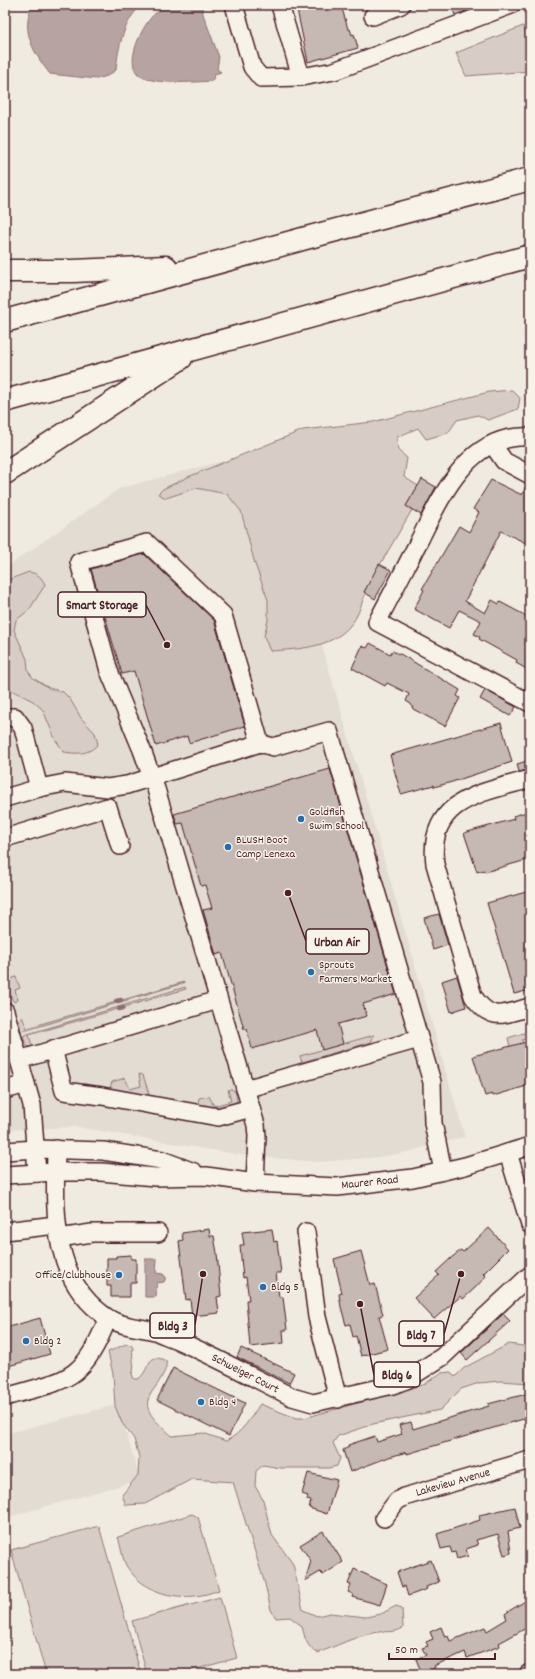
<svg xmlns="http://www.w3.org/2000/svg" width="535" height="1679" font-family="Dekko,sans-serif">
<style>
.built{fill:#e3dcd2}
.green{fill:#d8cdc6;stroke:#917678}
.water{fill:#b7a4a2;stroke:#8b6f72}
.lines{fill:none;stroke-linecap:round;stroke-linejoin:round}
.stream{stroke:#8b6f72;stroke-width:4.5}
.building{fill:#c6b8b3;stroke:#4a1f2b}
.minor-casing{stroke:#4a1f2b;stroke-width:20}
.highway-casing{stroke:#4a1f2b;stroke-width:25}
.minor{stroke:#f7f3e8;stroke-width:17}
.highway{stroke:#f7f3e8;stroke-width:22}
.poi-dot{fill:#1f6fb2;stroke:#f7f3e8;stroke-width:1.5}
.labels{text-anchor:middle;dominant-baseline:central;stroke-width:3;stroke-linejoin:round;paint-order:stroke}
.poi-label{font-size:12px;fill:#4a1f2b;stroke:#f7f3e8;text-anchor:start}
.street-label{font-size:12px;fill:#4a1f2b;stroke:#f7f3e8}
.leader{fill:none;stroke:#4a1f2b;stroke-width:1.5}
.callout-dot{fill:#4a1f2b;stroke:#f7f3e8;stroke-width:1.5}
.callout{fill:#f7f3e8;stroke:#4a1f2b;stroke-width:1.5}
.callout-label{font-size:13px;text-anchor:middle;font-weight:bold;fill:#4a1f2b}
</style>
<rect width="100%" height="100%" fill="#f0ebe0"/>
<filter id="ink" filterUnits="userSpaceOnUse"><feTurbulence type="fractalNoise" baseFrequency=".025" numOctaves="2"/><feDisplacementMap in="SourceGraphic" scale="8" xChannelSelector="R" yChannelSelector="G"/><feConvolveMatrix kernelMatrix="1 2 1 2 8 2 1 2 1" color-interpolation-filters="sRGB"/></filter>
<g filter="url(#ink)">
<!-- built -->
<g class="built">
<polygon points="265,450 465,1137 399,1154 371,1158 317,1162 241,1155 77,1127 5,1130 5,568 120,488"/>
<polygon points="118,1404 140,1480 5,1518 5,1434"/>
</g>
<!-- green -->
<g class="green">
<polygon points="523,26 530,45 530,71 466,76 456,53"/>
<path d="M512,390L520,398L518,409L488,420L478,415L457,420L448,433L426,439L418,428L397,437L398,450L407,458L404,477L418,486L406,506L412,510L364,592L366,593C362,601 360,611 355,619C337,648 301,649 270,651L264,636L268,620V600L255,564L241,511L227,494L196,488L166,498L158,494L163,489L188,477L303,430L373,422L489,392Z"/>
<path d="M29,572C38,574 42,577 45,585L29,610L16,620L14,630L27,659L28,671L33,678L49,688L63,692L70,699L81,718L95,733L98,744C88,755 78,754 64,752L55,739L43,710L33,701L5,687V581Z"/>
<path d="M16,977L20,988L15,990L18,1000L14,1002C10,997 7,985 11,979Z"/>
<polygon points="184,982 184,983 27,1030 21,1031 19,1022 22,1017 27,1028"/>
<polygon points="185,987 186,989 29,1035 32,1046 29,1047 26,1045 23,1036 28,1034"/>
<polygon points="527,1032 529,1037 522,1040 523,1044 510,1047 508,1038"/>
<polygon points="374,1035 371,1042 302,1062 300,1056"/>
<polygon points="139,1074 143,1075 149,1094 147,1096 110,1088 112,1082 125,1078 130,1089 141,1086"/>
<path d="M231,1089L235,1091L237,1099L235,1104C224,1107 207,1111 198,1103L199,1098L209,1096L214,1106L231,1101L228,1090Z"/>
<path d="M126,1344L131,1345L133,1348C131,1358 136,1366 132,1374L134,1379H138C150,1372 146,1350 166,1361C167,1367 165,1371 162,1376C159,1384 152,1390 149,1397C142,1413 162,1426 172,1436L203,1433L226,1441C242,1433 250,1419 260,1404L296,1418H304L423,1385L441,1373L451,1372L455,1377L464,1368L509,1344L530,1347V1383L500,1381L479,1383L461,1389L440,1410L373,1424L338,1436L333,1443L340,1458L337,1466L329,1468H281L263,1465L256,1471L255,1486L263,1500L272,1535L293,1564L303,1610L317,1616L330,1613L366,1617L381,1614L396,1606L402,1608L403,1628C393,1634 385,1630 373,1633C354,1637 336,1646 318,1653C306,1647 305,1638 302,1626L290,1617L276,1618L271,1610L265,1584L233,1482L192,1479L145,1504L126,1505L122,1495L138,1475L139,1457L134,1439L122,1423L115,1406L113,1374L108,1352Z"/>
<path d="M192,1514L198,1517L219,1590C187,1603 147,1597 127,1567C122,1559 121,1546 118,1537Z"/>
<polygon points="99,1526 141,1674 46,1674 11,1550"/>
<polygon points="220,1597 237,1658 178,1674 147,1674 132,1621"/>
</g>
<!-- water -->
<g class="water">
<path d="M37,5H142C124,19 118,48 116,70L107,76L97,79L50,74C35,55 20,31 32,7Z"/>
<path d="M169,5H202L203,14L219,57L217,69L221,72L215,74L212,81C196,82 148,86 137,73C126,60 141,30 150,19C154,13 163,8 169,5Z"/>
<polygon points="145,1259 157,1259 156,1273 163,1274 166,1277 164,1282 157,1283 156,1297 145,1297"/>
</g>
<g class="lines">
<!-- stream -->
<g class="stream">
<polyline points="116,1001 121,1000"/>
<polyline points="119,1009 123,1008"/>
</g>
</g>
<!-- building -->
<g class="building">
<polygon points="296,5 341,5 348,29 350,29 352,35 354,34 358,48 308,62"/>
<polygon points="451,5 482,5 455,15"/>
<polygon points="422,479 436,487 421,515 406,506"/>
<polygon points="491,480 522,495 527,484 530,485 530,545 501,531 465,601 485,613 492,600 499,604 500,602 530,618 530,671 516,663 517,660 479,639 480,637 474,634 481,621 459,610 449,628 414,609 424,590 422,589 459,526 469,532 479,512 473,509"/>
<polygon points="144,554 214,620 245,726 189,743 187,736 156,746 134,671 122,674 91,569"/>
<polygon points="379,564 391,570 375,599 364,592"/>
<polygon points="370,643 390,654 392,651 402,655 460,690 457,696 460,698 445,726 413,709 411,704 406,701 409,694 387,683 385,686 352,668 362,646 367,648"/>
<polygon points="485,690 516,707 510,716 480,699"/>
<polygon points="501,723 512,762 452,782 434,787 434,785 401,794 390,755"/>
<polygon points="530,760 530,769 519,772 517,764"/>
<polygon points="330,769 396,994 363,1004 367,1016 338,1024 343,1044 322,1050 317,1030 252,1049 247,1029 244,1029 222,953 216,955 203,910 212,908 205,885 201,886 183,823 177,824 174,814"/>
<polygon points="530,811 530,859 485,872 484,870 477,872 464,833 514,819 513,816"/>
<polygon points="526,892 530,907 530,990 514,994 487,903"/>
<polygon points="439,914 448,945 433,950 424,918"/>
<polygon points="457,976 466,1007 451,1012 442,981"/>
<polygon points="530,1041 530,1085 493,1096 492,1094 485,1096 473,1056"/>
<polygon points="489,1228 508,1249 483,1274 486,1276 476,1287 463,1299 461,1296 434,1319 414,1298 439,1275 436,1272 451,1258 461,1250 463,1252"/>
<polygon points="209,1229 210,1236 214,1236 217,1253 221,1296 217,1297 219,1313 192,1316 190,1299 186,1300 179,1241 183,1240 182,1233"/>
<polygon points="272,1229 274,1242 277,1241 281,1273 276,1273 279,1297 283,1297 287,1330 283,1330 284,1343 250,1347 246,1300 249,1300 246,1277 243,1278 241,1258 240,1245 244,1245 242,1232"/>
<polygon points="361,1251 370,1285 375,1284 383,1315 379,1316 388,1349 361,1356 356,1336 353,1337 350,1324 346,1325 341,1307 339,1294 342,1293 334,1259"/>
<polygon points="131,1255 131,1259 136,1259 136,1283 130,1283 130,1297 111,1297 111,1286 107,1286 107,1258 116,1258 116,1256"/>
<polygon points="503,1314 510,1321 467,1360 461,1353"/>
<polygon points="40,1318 50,1354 5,1367 5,1328"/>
<polygon points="241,1348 294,1373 289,1383 237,1357"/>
<polygon points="173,1368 245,1403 229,1436 157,1400"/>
<polygon points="530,1393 530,1417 407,1454 407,1452 389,1457 350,1472 343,1450 349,1447 348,1445 375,1436 377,1442 402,1434 399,1425 411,1422 413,1429 489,1406 488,1404"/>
<polygon points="308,1473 337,1480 327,1514 309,1508 311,1501 307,1500 308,1496 302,1494"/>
<polygon points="515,1507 520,1528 508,1531 511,1553 504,1555 498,1534 476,1540 478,1545 466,1549 468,1556 457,1559 455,1552 452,1553 450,1547 441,1549 437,1534 480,1520 479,1515"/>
<polygon points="323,1531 343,1562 323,1575 320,1572 305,1581 311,1561 300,1545"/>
<polygon points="431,1560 439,1582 426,1587 427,1589 408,1596 405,1586 402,1587 397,1572"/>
<polygon points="354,1569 387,1584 380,1605 352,1597 353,1594 348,1592 351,1585 348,1584"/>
<polygon points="530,1598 530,1626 499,1643 500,1646 467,1658 465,1652 434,1666 435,1668 422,1674 416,1659 426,1655 422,1648 428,1646 426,1642 433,1639 430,1632 441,1627 445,1637 448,1636 450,1641 485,1627 487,1631 507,1619 505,1614 509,1611"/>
</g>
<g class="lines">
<!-- minor casing -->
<g class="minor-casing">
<g id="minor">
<polyline points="234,5 252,67 261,78 301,77 334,71 511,5"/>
<polyline points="280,5 301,77"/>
<polyline points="373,16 401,5"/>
<path d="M530,437C468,433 441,497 418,543C404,570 391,596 377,622L530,703"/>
<polyline points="493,445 504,461 530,475"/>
<polyline points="5,717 15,717 23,728 39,788 5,798"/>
<path d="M530,779C482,793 427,799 435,864L473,996C491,1023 503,1014 530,1007"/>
<polyline points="39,788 65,783 108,788 127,785 260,743 273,747 329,731 432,1082 433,1123 443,1171"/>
<polyline points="5,838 108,807 120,846"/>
<polyline points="5,1011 32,1105 37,1173"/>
<polyline points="53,1049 64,1091 102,1096 218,1117 251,1108"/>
<polyline points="19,1060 218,1000"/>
<polyline points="245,1089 419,1039"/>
<polyline points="5,1090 26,1084"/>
<path d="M56,1149C55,1210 50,1280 108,1318C122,1327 139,1327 155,1331C162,1334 170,1337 177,1340C216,1357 254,1378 292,1397L313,1403L393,1385L406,1380L442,1357L530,1275"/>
<polyline points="5,1151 36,1149 103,1151 162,1160 194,1172"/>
<polyline points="508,1153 530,1225"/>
<polyline points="5,1175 55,1172 101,1172 155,1177 206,1176 255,1183 337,1187 413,1178 465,1166 530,1146"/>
<polyline points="255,1183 257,1136 256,1125 156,789 142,750 109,671 79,562 147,543 223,615 260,743"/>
<polyline points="5,1231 56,1225"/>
<polyline points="306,1232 317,1317 338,1399"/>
<polyline points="59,1238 92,1233 158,1233"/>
<path d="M5,1397C68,1379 82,1383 108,1318"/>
<polyline points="384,1518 397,1501 404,1497 530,1460"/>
<polyline points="528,1674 530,1673"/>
</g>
</g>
<!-- highway casing -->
<g class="highway-casing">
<g id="highway">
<polyline points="5,271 73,271 166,267"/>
<polyline points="5,321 306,238 530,179"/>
<polyline points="5,401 530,256"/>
<polyline points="5,473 181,358"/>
</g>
</g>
<!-- minor -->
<use href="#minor" class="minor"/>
<!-- highway -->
<use href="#highway" class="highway"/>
</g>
</g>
<!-- markers -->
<g class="poi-dot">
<circle cx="301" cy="819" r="4"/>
<circle cx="228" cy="847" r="4"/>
<circle cx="311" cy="972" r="4"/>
<circle cx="119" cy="1275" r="4"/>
<circle cx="263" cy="1287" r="4"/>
<circle cx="26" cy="1341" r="4"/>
<circle cx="201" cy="1402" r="4"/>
</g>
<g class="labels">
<!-- poi labels -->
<g class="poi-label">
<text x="309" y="812">Goldfish<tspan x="309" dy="14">Swim School</tspan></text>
<text x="236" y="840">BLUSH Boot<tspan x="236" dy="14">Camp Lenexa</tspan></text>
<text x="319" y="965">Sprouts<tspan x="319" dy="14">Farmers Market</tspan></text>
<text x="111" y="1275" text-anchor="end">Office/Clubhouse</text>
<text x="271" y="1287">Bldg 5</text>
<text x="34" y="1341">Bldg 2</text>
<text x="209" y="1402">Bldg 4</text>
</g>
<!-- street labels -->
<g class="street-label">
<text transform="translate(370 1183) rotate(-6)">Maurer Road</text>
<text transform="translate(245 1374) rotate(27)">Schweiger Court</text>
<text transform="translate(453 1483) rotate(-16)">Lakeview Avenue</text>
</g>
</g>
<!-- callouts -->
<path class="leader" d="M167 645L146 605M288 893L306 941M203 1274L195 1325M461 1274L444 1334M360 1304L374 1375"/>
<g class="callout-dot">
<circle cx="167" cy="645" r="4"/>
<circle cx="288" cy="893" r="4"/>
<circle cx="203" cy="1274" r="4"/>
<circle cx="461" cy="1274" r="4"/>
<circle cx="360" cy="1304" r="4"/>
</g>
<g class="callout">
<rect x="58" y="592" width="88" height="25" rx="4"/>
<rect x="306" y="929" width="63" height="25" rx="4"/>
<rect x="150" y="1313" width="45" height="25" rx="4"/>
<rect x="399" y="1321" width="45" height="25" rx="4"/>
<rect x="374" y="1362" width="46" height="25" rx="4"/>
</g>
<g class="callout-label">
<text x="102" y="609">Smart Storage</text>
<text x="337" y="946">Urban Air</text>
<text x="173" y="1330">Bldg 3</text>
<text x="421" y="1339">Bldg 7</text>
<text x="397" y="1379">Bldg 6</text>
</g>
<!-- margin -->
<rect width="535" height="1679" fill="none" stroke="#f7f3e8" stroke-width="20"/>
<rect x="10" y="10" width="515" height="1659" fill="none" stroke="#4a1f2b" stroke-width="1.5" filter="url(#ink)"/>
<!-- scale -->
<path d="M389 1653v6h106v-6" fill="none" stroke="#4a1f2b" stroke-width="2"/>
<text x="395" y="1653" font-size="12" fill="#4a1f2b" stroke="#f7f3e8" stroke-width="3" paint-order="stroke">50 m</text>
</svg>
